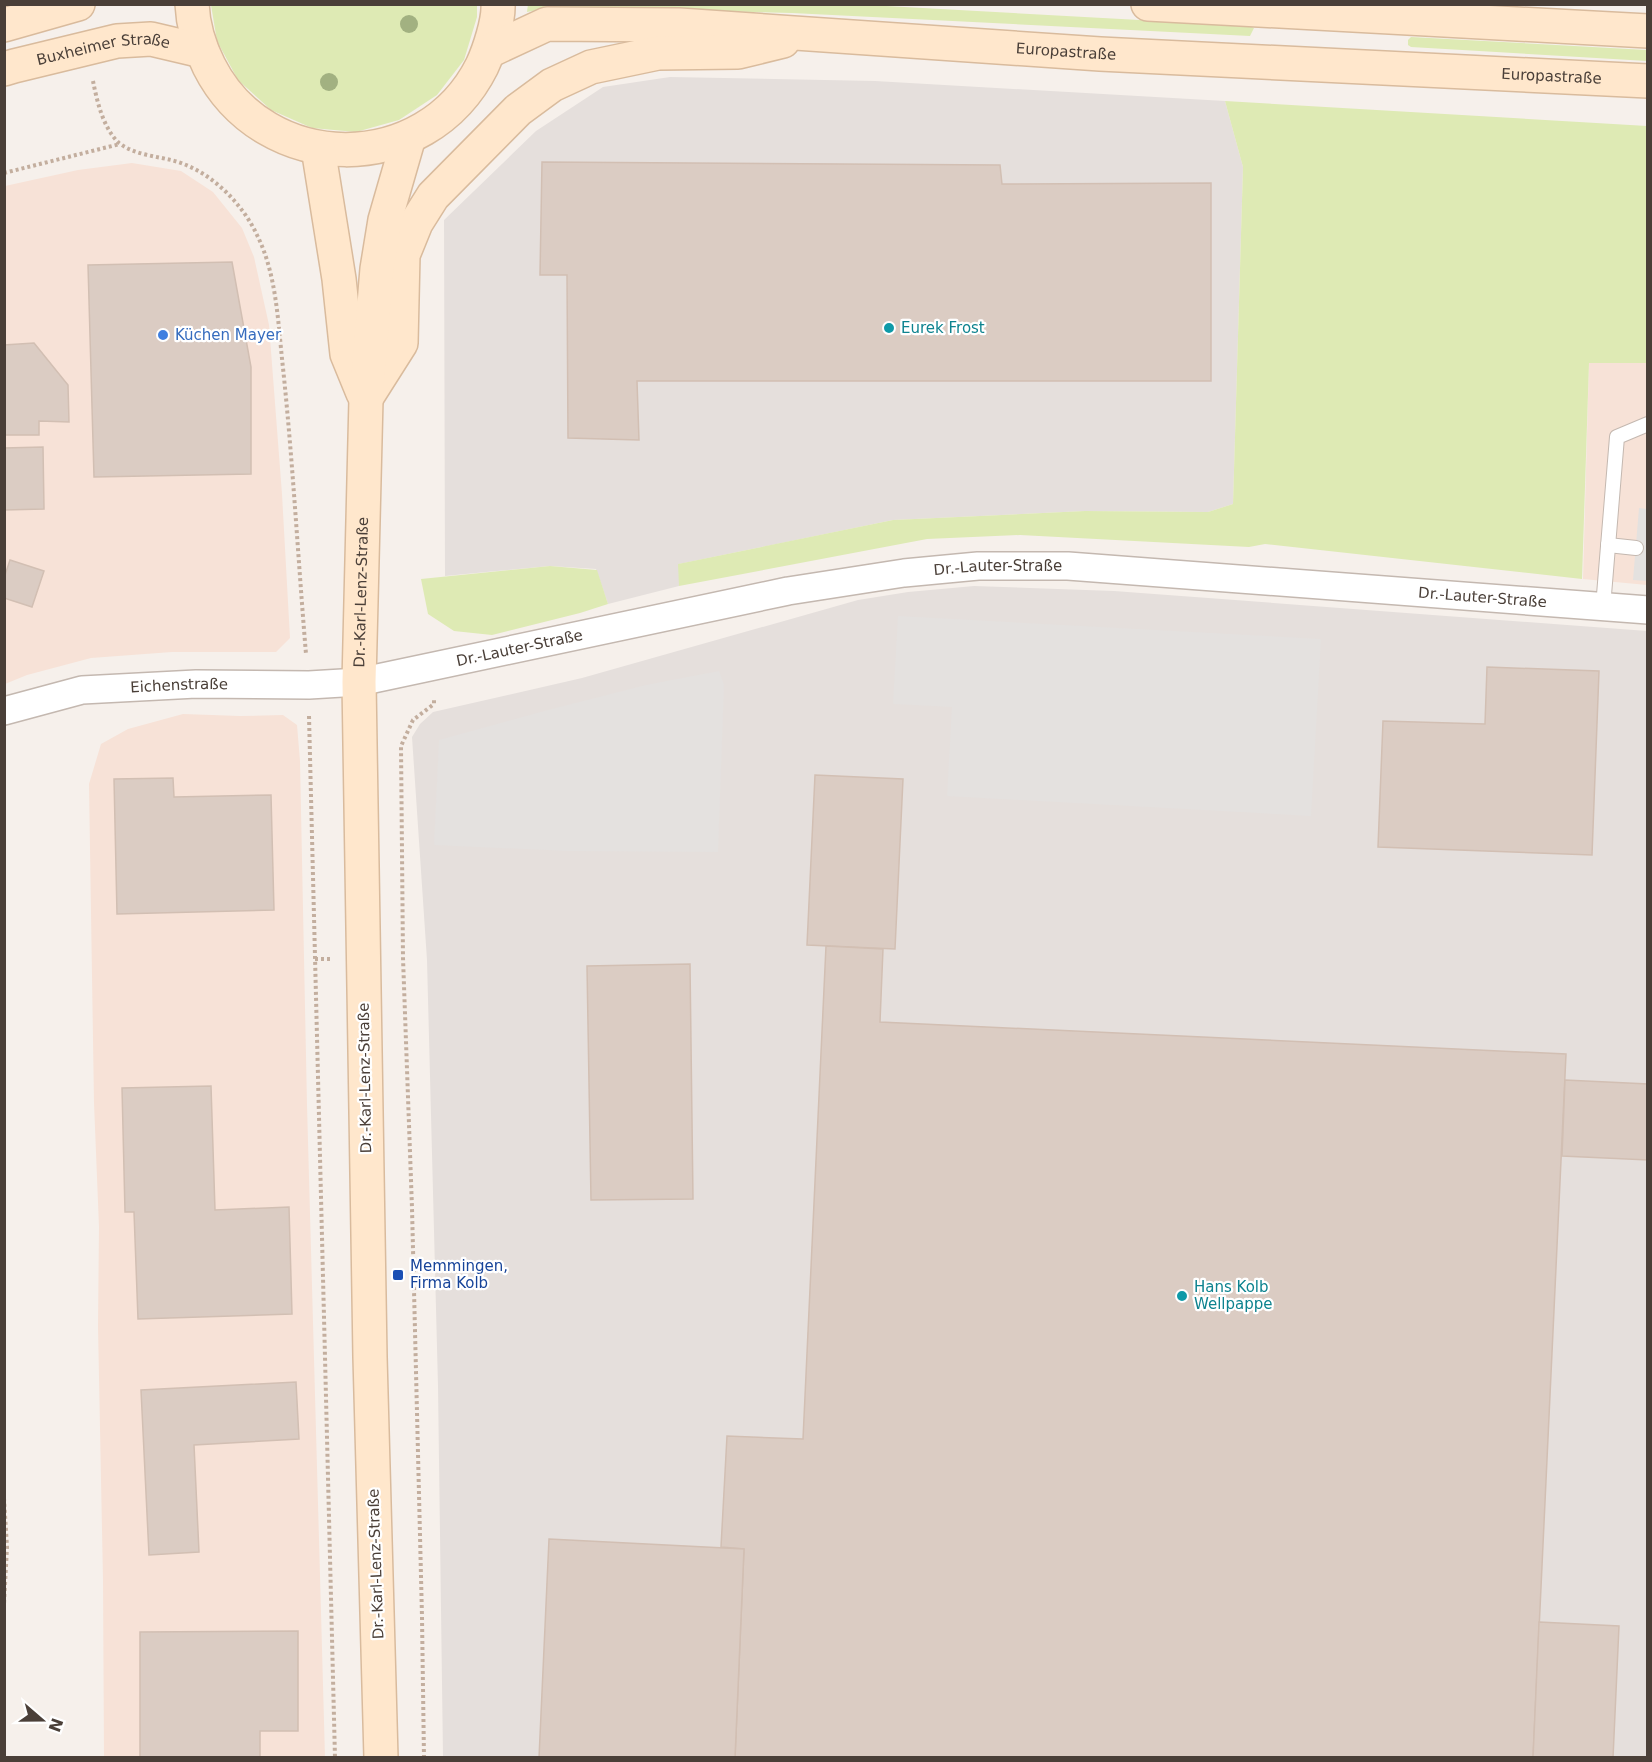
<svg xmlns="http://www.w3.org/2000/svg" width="1652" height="1762" font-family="'DejaVu Sans',sans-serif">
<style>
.commercial{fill:#f7e2d7}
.industrial{fill:#e5dfdc}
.green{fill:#deeab4}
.parking{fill:#e4e1df}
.building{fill:#dbccc3;stroke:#d2bfb3;stroke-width:1.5}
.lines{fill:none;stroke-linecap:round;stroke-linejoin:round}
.lane-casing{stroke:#c4b8b0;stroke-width:16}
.street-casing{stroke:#c4b8b0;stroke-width:30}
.secondary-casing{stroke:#d9bb9d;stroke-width:36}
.path{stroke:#c3ae9e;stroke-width:4;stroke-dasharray:3 3;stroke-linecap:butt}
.lane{stroke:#fff;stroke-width:14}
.street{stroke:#fff;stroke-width:27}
.secondary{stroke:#ffe7cc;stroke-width:33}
.tree{fill:#a2b181}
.culture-dot{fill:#0f9aa8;stroke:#fff;stroke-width:2}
.shop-dot{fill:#3f7fe0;stroke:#fff;stroke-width:2}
.transit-dot{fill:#1a4fb4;stroke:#fff;stroke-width:2}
.labels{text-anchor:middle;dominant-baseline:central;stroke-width:4.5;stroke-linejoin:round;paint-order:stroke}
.street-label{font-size:15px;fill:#4a3f38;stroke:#fff}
.culture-label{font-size:15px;fill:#0d838f;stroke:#fff;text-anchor:start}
.shop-label{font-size:15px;fill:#366cbe;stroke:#fff;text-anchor:start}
.transit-label{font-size:15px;fill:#164399;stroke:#fff;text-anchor:start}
</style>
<rect width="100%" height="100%" fill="#f6f0eb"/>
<!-- commercial -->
<g class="commercial">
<polygon points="132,163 181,171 213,192 242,228 254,257 269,325 282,494 290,638 276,652 172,652 91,658 27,675 5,684 5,186 78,170"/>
<polygon points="1589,363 1647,363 1647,585 1583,579"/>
<polygon points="183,714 240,716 283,715 297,725 300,761 307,1105 325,1757 104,1757 103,1580 98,1326 99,1227 94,1103 89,784 101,744 128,729"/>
</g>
<!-- industrial -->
<g class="industrial">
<polygon points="670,77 875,81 1225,101 1243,167 1233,504 1208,512 1085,511 893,520 679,564 679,586 608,604 596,569 550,566 445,576 444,220 536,131 603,87"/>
<polygon points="974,586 1114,591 1647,631 1647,1757 443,1757 438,1386 427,960 412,737 420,724 433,712 582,678 858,600 908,592"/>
</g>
<!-- green -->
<g class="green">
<polygon points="477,4 477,17 464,60 437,95 399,120 356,132 312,128 271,110 238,80 217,41 211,5"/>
<polygon points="528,4 868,5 1249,26 1254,28 1250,36 792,13 668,10 543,9 527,12"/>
<polygon points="1411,37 1647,50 1647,61 1411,47 1408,45 1408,40"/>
<polygon points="1225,101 1647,126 1647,363 1589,363 1582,579 1265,544 1249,547 1020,535 927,539 679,586 678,564 893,520 1085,511 1208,512 1233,504 1243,167"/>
<polygon points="550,566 597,570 608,604 580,613 492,635 454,631 428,614 421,579"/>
</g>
<!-- parking -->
<g class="parking">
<polygon points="1639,508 1647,509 1647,581 1633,580"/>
<polygon points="898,616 1321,639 1311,816 947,796 952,707 893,704"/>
<polygon points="719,671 724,685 718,852 569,851 434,845 439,740 548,710 646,685"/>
</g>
<!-- building -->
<g class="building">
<polygon points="542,162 1000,165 1002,184 1211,183 1211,381 637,381 639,440 568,438 567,275 540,275"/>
<polygon points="232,262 251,367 251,474 94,477 88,265"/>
<polygon points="34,343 68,385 69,422 39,421 39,435 4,435 4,345"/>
<polygon points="43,447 44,509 4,510 4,448"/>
<polygon points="10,560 44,571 32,607 4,598 4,578"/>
<polygon points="1487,667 1599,671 1592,855 1378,847 1383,721 1485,724"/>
<polygon points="815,775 903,779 895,949 807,945"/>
<polygon points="173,778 174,797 271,795 274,910 117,914 114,779"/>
<polygon points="826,946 883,949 880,1022 1566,1054 1533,1758 735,1758 744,1549 721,1547 727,1436 803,1439"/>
<polygon points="690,964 693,1199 591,1200 587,966"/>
<polygon points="1565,1080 1648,1084 1648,1160 1562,1156"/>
<polygon points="211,1086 215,1210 289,1207 292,1314 138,1319 134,1212 125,1212 122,1088"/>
<polygon points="296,1382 299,1439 194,1445 199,1552 149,1555 141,1390"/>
<polygon points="549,1539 744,1549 735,1758 539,1758"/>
<polygon points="1539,1622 1619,1626 1613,1758 1533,1758"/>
<polygon points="298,1631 298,1731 260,1731 260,1758 140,1758 140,1632"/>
</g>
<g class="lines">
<!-- lane casing -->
<g class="lane-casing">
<g id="lane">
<polyline points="1608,545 1636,548"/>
<polyline points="1603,607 1617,437 1648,424"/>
</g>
</g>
<!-- street casing -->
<g class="street-casing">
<g id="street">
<path id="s1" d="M4,711L82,690L196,684L309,685L359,682L788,591L904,573L978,566H1068L1648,610"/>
</g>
</g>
<!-- secondary casing -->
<g class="secondary-casing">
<g id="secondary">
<path d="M192,4C193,26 199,46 209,66C265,177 426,178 482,66C489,51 499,21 498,4"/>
<polyline points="1148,4 1648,31"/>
<polyline points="4,25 78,4"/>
<path id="s2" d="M489,51L547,24L679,25L1100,54L1648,81"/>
<path id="s3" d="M4,69L14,66L117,41L151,39L202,51"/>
<polyline points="318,148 339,279 347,354 363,393"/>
<polyline points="368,395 401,343 403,255 416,223 433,196 518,110 552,85 591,67 658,53 738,52 783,41"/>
<path id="s4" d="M381,1758L370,1357L359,682L366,399L377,269L385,220L409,137"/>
</g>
</g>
<!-- path -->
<g class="path">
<path d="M93,81C97,101 103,128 119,143C133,154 154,156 171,160C208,169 241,201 257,235C277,275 278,324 283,368C293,463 298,559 306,654"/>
<polyline points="4,173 120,144"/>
<polyline points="309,716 335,1758"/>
<polyline points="4,811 4,837"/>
<polyline points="315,959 330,959"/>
<polyline points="4,1498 7,1547 4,1604"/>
<polyline points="424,1758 422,1617 412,1208 403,958 401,746 413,720 434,704 434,698"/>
</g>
<!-- lane -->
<use href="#lane" class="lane"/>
<!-- street -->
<use href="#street" class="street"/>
<!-- secondary -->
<use href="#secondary" class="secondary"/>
</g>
<!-- trees -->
<g class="tree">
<circle cx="409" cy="24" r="9"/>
<circle cx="329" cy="82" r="9"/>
</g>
<!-- markers -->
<g class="culture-dot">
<circle cx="889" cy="328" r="6"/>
<circle cx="1182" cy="1296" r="6"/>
</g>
<circle class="shop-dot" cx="163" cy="335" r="6"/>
<rect class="transit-dot" x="392" y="1269" width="12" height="12" rx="3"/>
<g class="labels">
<!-- street labels -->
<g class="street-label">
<text stroke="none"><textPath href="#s2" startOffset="584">Europastraße</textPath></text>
<text stroke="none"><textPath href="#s3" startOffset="102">Buxheimer Straße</textPath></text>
<text stroke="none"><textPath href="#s2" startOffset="1070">Europastraße</textPath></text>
<text stroke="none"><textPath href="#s1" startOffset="1008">Dr.-Lauter-Straße</textPath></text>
<text stroke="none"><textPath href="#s4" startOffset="1166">Dr.-Karl-Lenz-Straße</textPath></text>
<text stroke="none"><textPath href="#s1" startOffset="1494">Dr.-Lauter-Straße</textPath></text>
<text stroke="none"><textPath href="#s1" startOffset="522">Dr.-Lauter-Straße</textPath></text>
<text stroke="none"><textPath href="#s1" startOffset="178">Eichenstraße</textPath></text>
<text transform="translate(365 1078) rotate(-91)">Dr.-Karl-Lenz-Straße</text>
<text transform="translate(376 1564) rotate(-92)">Dr.-Karl-Lenz-Straße</text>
</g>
<!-- culture labels -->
<g class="culture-label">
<text x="901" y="328">Eurek Frost</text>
<text x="1194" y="1287">Hans Kolb<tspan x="1194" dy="17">Wellpappe</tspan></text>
</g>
<!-- shop labels -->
<g class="shop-label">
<text x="175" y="335">Küchen Mayer</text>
</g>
<!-- transit labels -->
<g class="transit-label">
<text x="410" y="1266">Memmingen,<tspan x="410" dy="17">Firma Kolb</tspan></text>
</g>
</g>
<!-- border -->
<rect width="1652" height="1762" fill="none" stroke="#4a3f38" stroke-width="12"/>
<!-- north arrow -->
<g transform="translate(42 1720) rotate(110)" stroke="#ffffff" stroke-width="4.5" paint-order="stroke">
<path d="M0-4.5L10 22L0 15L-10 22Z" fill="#4a3f38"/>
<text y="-9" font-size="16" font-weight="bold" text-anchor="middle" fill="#4a3f38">N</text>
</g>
</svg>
